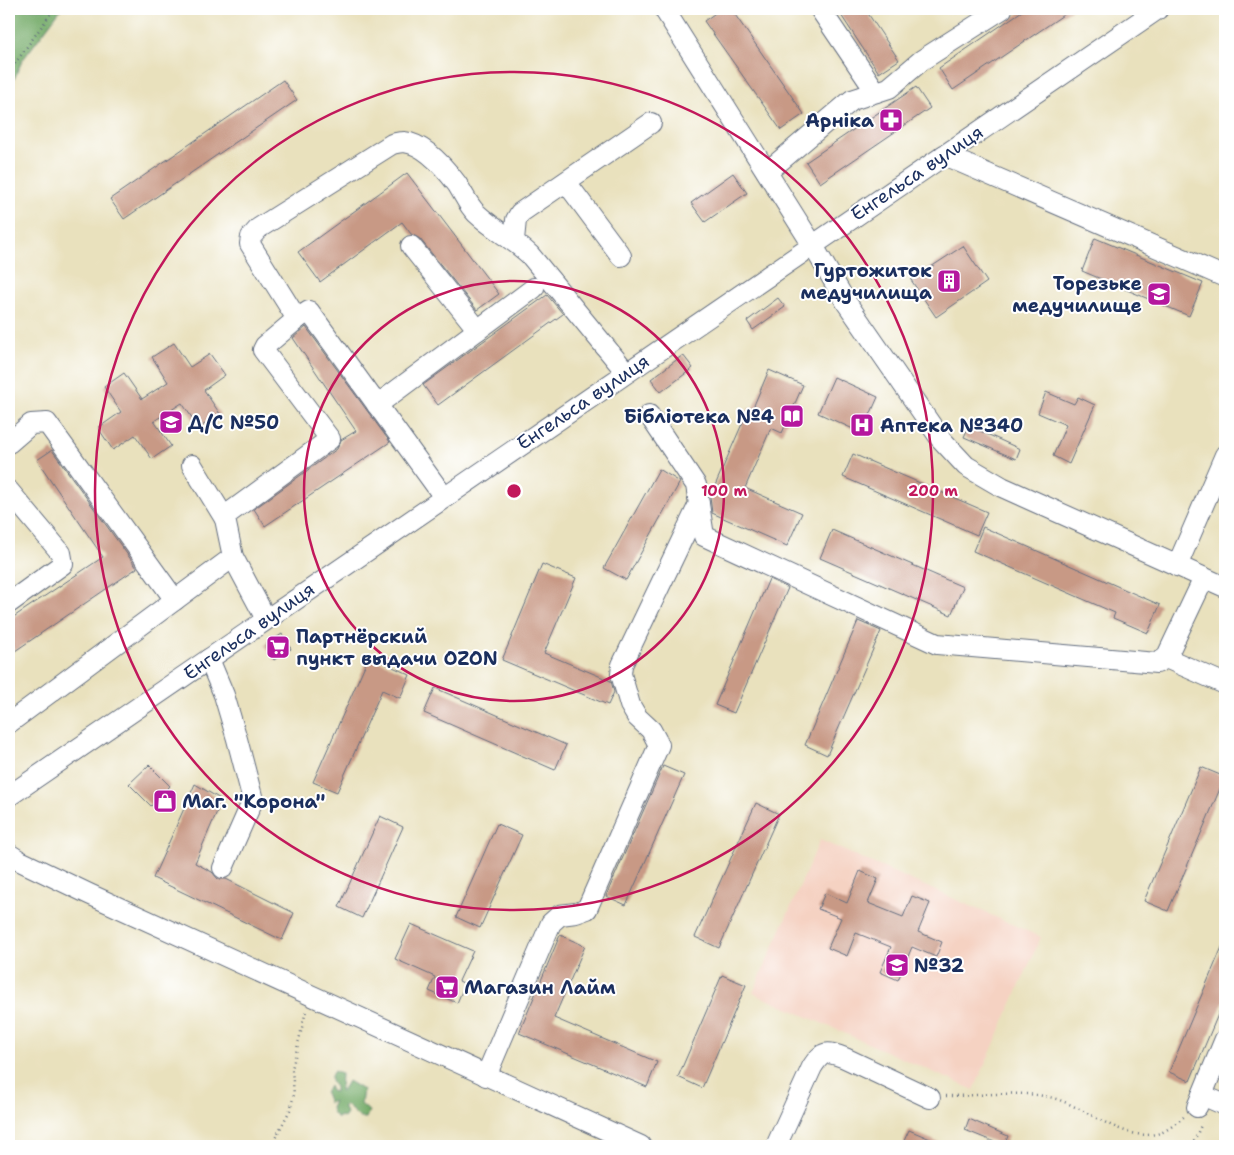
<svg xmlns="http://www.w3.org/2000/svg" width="1234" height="1155" font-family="'Shantell Sans',sans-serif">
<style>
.built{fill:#f5d2c2}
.forest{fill:#73aa68;stroke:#476c63}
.building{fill:#c89985}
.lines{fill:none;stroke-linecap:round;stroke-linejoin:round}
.minor-casing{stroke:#636d7f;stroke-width:22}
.path{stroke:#636d7f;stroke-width:2.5;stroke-dasharray:1 4;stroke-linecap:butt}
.minor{stroke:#fff;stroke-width:20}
.ring{fill:none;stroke:#c2185b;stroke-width:2.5}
.labels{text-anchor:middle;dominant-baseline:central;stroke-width:4;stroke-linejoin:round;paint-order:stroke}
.poi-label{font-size:19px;font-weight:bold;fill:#1b2f5e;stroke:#fff;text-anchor:start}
.street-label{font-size:19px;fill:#1b2f5e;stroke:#fff}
.centre{fill:#c2185b;stroke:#fff;stroke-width:2.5}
.ring-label{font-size:15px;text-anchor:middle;font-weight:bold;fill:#c2185b;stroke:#fff;stroke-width:4;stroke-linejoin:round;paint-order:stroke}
</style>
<rect width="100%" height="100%" fill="#fff"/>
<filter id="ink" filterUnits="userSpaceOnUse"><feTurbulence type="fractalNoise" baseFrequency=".02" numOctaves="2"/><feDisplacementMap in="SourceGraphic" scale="10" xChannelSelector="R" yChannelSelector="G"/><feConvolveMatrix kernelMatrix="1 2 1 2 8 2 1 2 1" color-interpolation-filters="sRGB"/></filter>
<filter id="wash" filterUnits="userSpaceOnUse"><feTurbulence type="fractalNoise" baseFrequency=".0096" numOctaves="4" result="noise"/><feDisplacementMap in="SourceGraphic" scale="20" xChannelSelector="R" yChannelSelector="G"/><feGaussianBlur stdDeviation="1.12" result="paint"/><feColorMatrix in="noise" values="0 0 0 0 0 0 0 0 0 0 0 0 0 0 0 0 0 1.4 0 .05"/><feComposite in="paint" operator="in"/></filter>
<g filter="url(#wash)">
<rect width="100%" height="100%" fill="#e9e1bd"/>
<!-- built -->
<polygon class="built" points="820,840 1041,937 974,1090 753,993"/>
<!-- forest -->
<g class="forest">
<polygon points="9,9 61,9 22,61 9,91"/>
<path d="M334,1071L341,1074L340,1091H342L348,1081L363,1090L361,1104L369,1111L366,1118H360L346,1105L343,1107L347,1114L344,1118L340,1116L337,1118L332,1112L331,1108L334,1101L329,1103L325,1093L329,1086L331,1091L335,1092V1087C330,1082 329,1077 334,1071Z"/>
</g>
<g id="blocks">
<!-- building -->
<g class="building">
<polygon points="721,9 731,9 804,114 781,130 704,21"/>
<polygon points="837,9 865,9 899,60 879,73"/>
<polygon points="1025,9 1072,9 953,90 939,68"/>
<polygon points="283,80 297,100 124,219 110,199"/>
<polygon points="916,87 930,108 820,183 806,162"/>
<polygon points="407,173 499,294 477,310 420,239 411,234 402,222 320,282 298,252"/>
<polygon points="733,173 747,193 705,222 691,203"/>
<polygon points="1095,238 1203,283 1189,316 1082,271"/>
<polygon points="963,246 987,282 936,317 911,280"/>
<polygon points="547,295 563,314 438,405 423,385"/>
<polygon points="778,298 785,307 753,330 747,321"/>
<polygon points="306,327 390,442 265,526 254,509 337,449 341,440 356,431 293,338"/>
<polygon points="174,343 190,367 210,354 225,375 204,390 220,414 199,428 182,403 154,421 171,446 152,459 135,435 113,450 98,428 121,412 104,387 124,373 142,399 168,382 152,357"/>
<polygon points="683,355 693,368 661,392 651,379"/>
<polygon points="769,370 803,385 782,433 771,428 745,488 802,513 787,546 712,513 710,497 749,408 752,410"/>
<polygon points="834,377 878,397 862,433 818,413"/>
<polygon points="1046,392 1074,404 1078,397 1095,405 1069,464 1053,456 1066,425 1038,413"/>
<polygon points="969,426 1020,449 1016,459 964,437"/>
<polygon points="52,450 137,568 15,651 9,641 9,620 103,557 37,460"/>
<polygon points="853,454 987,512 977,535 843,477"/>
<polygon points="659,469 680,482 626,580 604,568"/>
<polygon points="983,527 1160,605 1148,633 1113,618 1115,613 973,551"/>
<polygon points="832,530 963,587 951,615 820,558"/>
<polygon points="542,564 576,578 544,653 611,681 614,692 608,705 502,660"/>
<polygon points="769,579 788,588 734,713 715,705"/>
<polygon points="858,621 881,631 827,755 805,745"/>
<polygon points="282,634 291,649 274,660 265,645"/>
<polygon points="369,656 410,675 400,698 382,690 337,792 313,782"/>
<polygon points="435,688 566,745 555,770 424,713"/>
<polygon points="149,765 170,786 151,806 129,784"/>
<polygon points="663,766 684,775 626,905 606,896"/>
<polygon points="1201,767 1225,777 1168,911 1144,901"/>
<polygon points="195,784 222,800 195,863 212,872 218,879 226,879 294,913 282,940 153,878"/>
<polygon points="756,803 779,814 719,948 695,937"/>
<polygon points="380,816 403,827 362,918 339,907"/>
<polygon points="497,824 522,835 480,928 456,917"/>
<polygon points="860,871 878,879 868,903 903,917 912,896 930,903 918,932 942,942 936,957 912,947 898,980 880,972 891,947 856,933 847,956 828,948 841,918 818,909 825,893 847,903"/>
<polygon points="411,924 473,951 459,981 465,984 457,1003 429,991 435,977 395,959"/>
<polygon points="560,935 585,946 554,1018 657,1062 647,1087 519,1033"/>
<polygon points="1225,940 1225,998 1190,1081 1169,1072"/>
<polygon points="722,975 746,985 702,1088 678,1077"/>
<polygon points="969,1119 1008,1136 1004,1146 965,1130"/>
<polygon points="909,1130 947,1146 911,1146 903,1143"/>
</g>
</g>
</g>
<g filter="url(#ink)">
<use href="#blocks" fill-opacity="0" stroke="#636d7f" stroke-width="1"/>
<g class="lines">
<!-- minor casing -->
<g class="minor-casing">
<g id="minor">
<polyline points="664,9 812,244 846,302 940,438 966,466 1002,487 1225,587"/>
<polyline points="820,9 876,92"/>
<polyline points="944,155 1225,277"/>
<polyline points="767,172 852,100 889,88 922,60 1002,9"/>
<polyline points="566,182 621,256"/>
<polyline points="514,240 516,220 520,213 651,123"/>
<polyline points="411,246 478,330"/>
<polyline points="377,405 534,288"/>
<polyline points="649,415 696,485 704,536 937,644 1157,663 1166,658 1204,578"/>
<polyline points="9,443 31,424 47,423 175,600"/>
<polyline points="192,465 225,519"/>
<polyline points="9,491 61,553 63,564 9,603"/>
<path d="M444,497L309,311L297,319L250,244L251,237L259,228L392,144C396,143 400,142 404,142C425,144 445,168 457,184C463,193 468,205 476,213C493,229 513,239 530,255L626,372"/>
<polyline points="1177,566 1225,455"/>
<polyline points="266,619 233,557 225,519 229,513 330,439 263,350 265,346 297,319"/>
<polyline points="1166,658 1225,684"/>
<polyline points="209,659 224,695 237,739 253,800 223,868"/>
<polyline points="9,723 233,557"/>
<polyline points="9,796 1158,9"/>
<polyline points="9,854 20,861 89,894 641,1146"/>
<polyline points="486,1076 551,923 560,915 576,913 587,909 659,745 651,730 637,717 630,705 621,674 622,665 699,504"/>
<polyline points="1202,1095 1225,1105"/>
<polyline points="1197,1107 1225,1039"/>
<path d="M776,1146L812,1067C823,1050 827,1051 845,1058L930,1098"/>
</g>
</g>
<!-- path -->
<g class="path">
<polyline points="9,72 54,9"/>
<path d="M946,1096C980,1096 1016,1090 1049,1097C1083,1104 1124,1144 1160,1133C1169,1130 1177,1122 1185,1116"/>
<polyline points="271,1146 290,1110 294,1095 292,1069 306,1011"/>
<polyline points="1192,1146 1202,1123"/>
</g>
<!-- minor -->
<use href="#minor" class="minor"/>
</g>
</g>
<!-- distance rings -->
<g class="ring">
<circle cx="514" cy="491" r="210"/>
<circle cx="514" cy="491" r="419"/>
</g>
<!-- icons -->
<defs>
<g id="pharmacy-square" transform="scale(1.25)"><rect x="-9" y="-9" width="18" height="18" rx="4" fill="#b5179e" stroke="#fff"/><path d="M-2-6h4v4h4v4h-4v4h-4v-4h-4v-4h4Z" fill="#fff"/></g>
<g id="building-square" transform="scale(1.25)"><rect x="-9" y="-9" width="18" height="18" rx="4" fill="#b5179e" stroke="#fff"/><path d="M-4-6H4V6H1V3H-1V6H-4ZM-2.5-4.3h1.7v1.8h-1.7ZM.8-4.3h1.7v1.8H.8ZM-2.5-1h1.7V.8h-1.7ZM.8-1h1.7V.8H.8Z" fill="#fff"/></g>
<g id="university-square" transform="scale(1.25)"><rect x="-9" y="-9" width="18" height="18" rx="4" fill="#b5179e" stroke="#fff"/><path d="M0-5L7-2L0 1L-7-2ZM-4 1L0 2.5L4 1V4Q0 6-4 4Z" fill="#fff"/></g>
<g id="library-square" transform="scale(1.25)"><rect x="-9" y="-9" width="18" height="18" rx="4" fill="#b5179e" stroke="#fff"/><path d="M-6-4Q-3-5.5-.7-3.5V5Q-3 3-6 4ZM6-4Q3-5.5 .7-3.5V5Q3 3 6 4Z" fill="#fff"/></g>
<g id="school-square" transform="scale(1.25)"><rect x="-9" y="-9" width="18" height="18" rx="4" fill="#b5179e" stroke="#fff"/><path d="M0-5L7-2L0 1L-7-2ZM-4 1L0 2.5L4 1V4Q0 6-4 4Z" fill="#fff"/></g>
<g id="hospital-square" transform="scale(1.25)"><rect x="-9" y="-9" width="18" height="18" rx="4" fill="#b5179e" stroke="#fff"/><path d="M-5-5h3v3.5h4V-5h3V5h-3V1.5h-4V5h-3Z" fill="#fff"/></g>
<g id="supermarket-square" transform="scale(1.25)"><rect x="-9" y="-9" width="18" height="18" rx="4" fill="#b5179e" stroke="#fff"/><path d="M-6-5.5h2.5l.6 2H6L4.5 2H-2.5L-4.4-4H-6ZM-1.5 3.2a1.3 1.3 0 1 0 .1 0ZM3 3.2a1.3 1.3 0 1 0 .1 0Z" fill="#fff"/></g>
<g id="shop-square" transform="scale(1.25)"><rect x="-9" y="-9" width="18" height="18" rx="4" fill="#b5179e" stroke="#fff"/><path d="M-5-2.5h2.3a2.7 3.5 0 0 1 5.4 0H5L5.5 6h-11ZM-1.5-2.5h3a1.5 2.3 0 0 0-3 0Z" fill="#fff"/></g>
</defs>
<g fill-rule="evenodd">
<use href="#pharmacy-square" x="891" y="120"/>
<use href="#building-square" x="949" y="281"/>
<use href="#university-square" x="1159" y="294"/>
<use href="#library-square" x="792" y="416"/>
<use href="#school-square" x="171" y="422"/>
<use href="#hospital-square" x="862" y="425"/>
<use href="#supermarket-square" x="278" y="647"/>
<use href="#shop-square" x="165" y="801"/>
<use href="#school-square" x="897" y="965"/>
<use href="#supermarket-square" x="447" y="987"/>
</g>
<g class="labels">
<!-- poi labels -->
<g class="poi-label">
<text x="874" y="120" text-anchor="end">Арніка</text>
<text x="932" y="270" text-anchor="end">Гуртожиток<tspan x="932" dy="22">медучилища</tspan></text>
<text x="1142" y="283" text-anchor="end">Торезьке<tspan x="1142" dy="22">медучилище</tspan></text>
<text x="774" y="416" text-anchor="end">Бібліотека №4</text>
<text x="188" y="422">Д/С №50</text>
<text x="880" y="425">Аптека №340</text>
<text x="296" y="636">Партнёрский<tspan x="296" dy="22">пункт выдачи OZON</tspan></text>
<text x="182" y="801">Маг. "Корона"</text>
<text x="914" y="965">№32</text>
<text x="464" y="987">Магазин Лайм</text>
</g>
<!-- street labels -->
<g class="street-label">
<text transform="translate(917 173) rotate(-34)">Енгельса вулиця</text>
<text transform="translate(583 402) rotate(-34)">Енгельса вулиця</text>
<text transform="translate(249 631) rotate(-35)">Енгельса вулиця</text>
</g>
</g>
<circle cx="514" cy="491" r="8" class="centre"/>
<g class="ring-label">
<text x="724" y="496">100 m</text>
<text x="933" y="496">200 m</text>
</g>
<!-- margin -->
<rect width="1234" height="1155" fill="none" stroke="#fff" stroke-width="30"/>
</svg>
